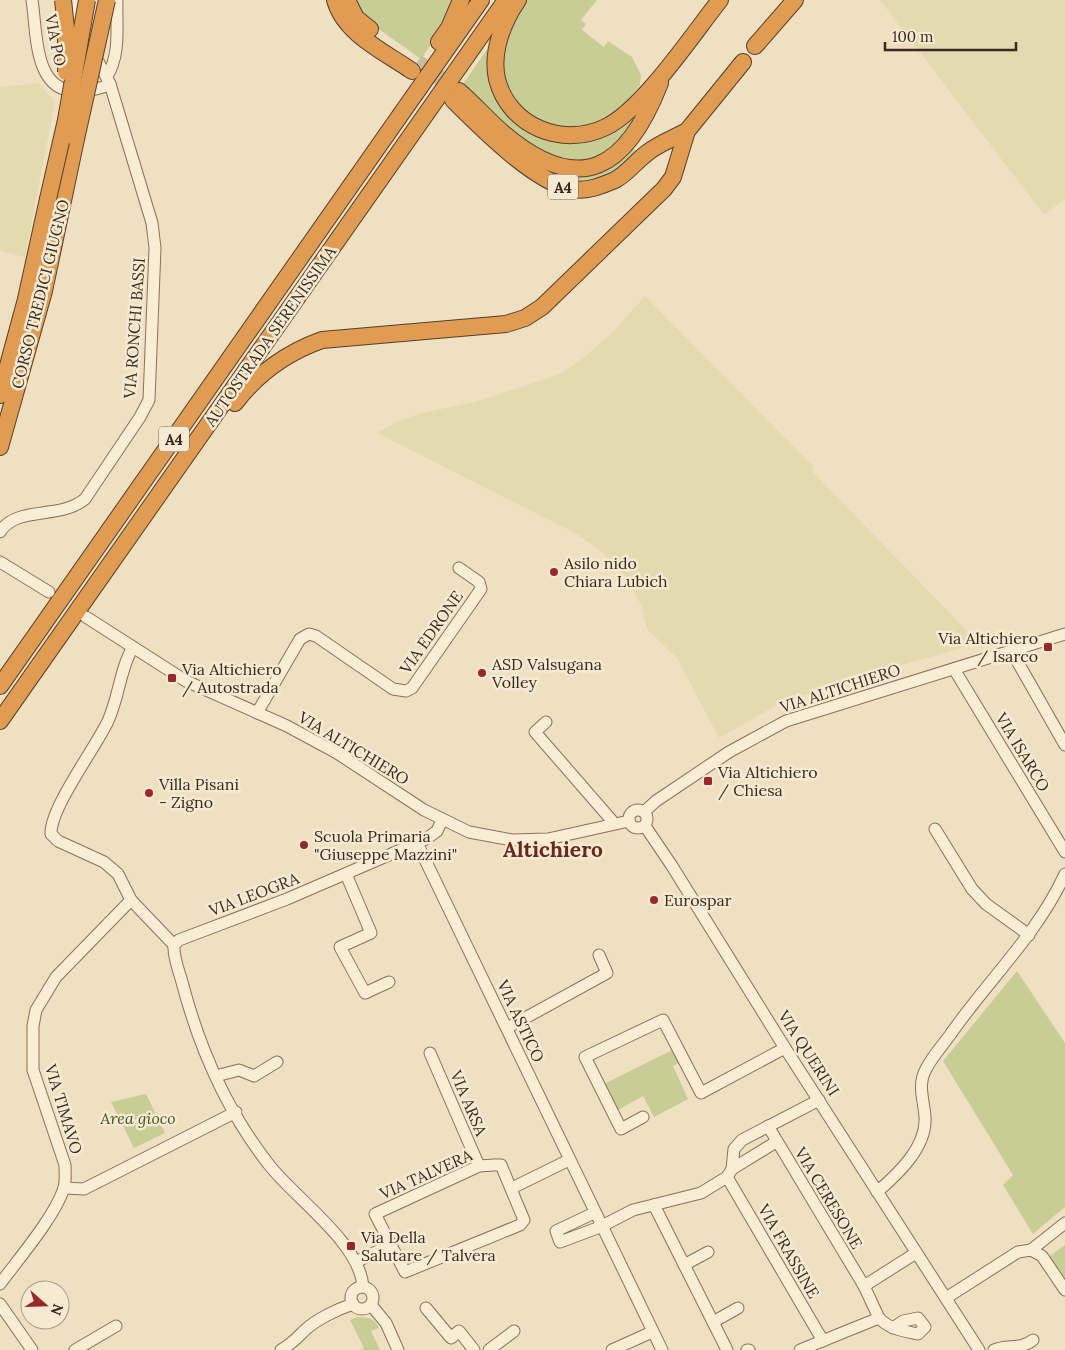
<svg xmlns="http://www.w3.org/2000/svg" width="1065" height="1350" font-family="Lora,serif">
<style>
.farmland{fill:#e4dab0}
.green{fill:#c8cd96}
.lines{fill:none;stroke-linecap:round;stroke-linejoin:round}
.highway-tunnel{stroke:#cabca1;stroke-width:16;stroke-dasharray:16 8;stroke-linecap:butt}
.minor-casing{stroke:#897159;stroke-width:13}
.highway-casing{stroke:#563f2e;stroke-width:18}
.minor{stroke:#f9edd6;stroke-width:11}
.highway{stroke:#df9c52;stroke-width:16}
.highway-bridge-casing{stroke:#563f2e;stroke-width:18;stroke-linecap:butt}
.highway-bridge{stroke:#df9c52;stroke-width:16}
.poi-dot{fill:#99282d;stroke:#f6ead2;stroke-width:2}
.labels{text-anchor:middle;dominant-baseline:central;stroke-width:5;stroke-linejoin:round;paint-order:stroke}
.shield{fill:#f6ead2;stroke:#716454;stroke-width:1}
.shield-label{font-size:15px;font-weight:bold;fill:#382a1e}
.street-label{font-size:16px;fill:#382a1e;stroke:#f6ead2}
.poi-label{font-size:16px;fill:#382a1e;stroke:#f6ead2;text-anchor:start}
.park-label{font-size:16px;font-style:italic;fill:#4b5524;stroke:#f6ead2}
.district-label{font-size:21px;font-weight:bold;fill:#66291c;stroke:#f6ead2}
</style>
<rect width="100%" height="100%" fill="#efe0c2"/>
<!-- farmland -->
<g class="farmland">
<polygon points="880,0 1065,0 1065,199 1044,215"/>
<polygon points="38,83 55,101 25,257 0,251 0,87"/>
<polygon points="645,296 814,467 812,471 975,639 964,647 861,677 780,703 719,738 677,658 647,629 641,605 628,581 602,552 577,534 377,433 396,422 422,413 479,401 558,375 581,360 615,330"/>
</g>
<!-- green -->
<g class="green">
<polygon points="352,0 456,0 449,18 421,59 360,16"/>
<polygon points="524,0 597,0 581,20 586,24 582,30 604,47 608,41 632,57 641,75 640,85 619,111 599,124 569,130 528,117 505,85 502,52 514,18"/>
<path d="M492,42V75L545,137L629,116L636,122C629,132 603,161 592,163C545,172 493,116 461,87Z"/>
<path d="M632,148L638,152L635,158L597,183H566L529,158C581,186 584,177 632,148Z"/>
<polygon points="1017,971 1065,1043 1065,1207 1033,1234 1003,1185 1013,1175 943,1061"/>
<polygon points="672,1050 679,1063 673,1066 688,1099 654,1117 643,1096 618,1110 604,1084"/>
<polygon points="146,1094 165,1133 134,1148 111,1102"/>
<polygon points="1065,1245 1065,1284 1047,1258"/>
<path d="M357,1317C368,1318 374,1317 379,1328L371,1331L380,1350H361L364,1348L350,1320Z"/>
</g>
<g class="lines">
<!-- highway-tunnel -->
<polyline class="highway-tunnel" points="417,62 459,91"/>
<!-- minor casing -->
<g class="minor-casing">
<g id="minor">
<path d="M32,0C37,31 33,91 76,91C89,90 99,90 110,84"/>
<polyline points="72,25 74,0"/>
<path d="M107,76C121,54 116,25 117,0"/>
<path d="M0,532C17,505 60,520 85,499L140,417L149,400L155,248L152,223L110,84L99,63L91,54"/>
<polyline points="0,562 49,592"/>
<polyline points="86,617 186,681 287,726 337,753 424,810 469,832 512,840 548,839 629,821"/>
<path d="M133,647C120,669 119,697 108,721C96,747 50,808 51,834L58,841L104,862L118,874L131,900L174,945"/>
<polyline points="1012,652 1065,745"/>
<polyline points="954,669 1065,852"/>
<polyline points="257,713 300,639 309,634 316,636 393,689 406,691 412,688 481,589 479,582 459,568"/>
<polyline points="546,722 535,732 614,823"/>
<circle cx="638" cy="819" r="9"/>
<polyline points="644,812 656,801 729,752 786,721 1065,634"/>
<polyline points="645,826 672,866 785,1048 979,1350"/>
<polyline points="935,829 972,889 986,904 1029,935"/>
<polyline points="417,843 662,1350"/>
<polyline points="346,874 371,933 340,947 365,993 389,982"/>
<polyline points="507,1028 607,973 599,955"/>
<polyline points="430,1053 479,1166"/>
<polyline points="216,1076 239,1070 254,1076 277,1062"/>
<polyline points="643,1117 621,1129 585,1057 663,1020 701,1093 785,1048"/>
<polyline points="768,1126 864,1286 879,1318 800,1350"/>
<polygon points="494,1165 501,1165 524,1220 520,1225 405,1272 375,1214 479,1166"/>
<polyline points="732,1169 776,1142"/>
<polyline points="727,1177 823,1341"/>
<polyline points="64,1188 84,1189 236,1112"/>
<polyline points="512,1188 569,1160"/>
<path d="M877,1192C898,1174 927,1147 925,1117C924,1100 917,1085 926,1069C932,1057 942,1046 950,1035C988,980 1037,935 1065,874"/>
<polyline points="654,1205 727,1350"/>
<polyline points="594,1213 556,1231 560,1242 600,1227 633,1210 701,1193 727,1177 732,1169 734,1149 742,1140 819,1100"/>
<polyline points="1031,1250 1065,1223"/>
<polyline points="356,1262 390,1245"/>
<polyline points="684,1265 708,1252"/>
<path d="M0,1284C19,1258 54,1218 64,1188C66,1181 65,1172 65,1165L33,1070V1026L36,1010L56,977L131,900"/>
<polyline points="864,1286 916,1253"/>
<path d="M363,1287C360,1243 297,1200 270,1166C228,1113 199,1047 182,982C179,971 173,957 174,945L179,940L287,899L426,839L437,831L442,820"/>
<circle cx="362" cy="1298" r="11"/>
<polyline points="946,1298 1018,1252 1031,1250 1042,1256 1065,1290"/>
<polyline points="0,1304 32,1350"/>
<polyline points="371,1305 386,1323 398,1350"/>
<polyline points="426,1308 451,1338 459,1331 474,1350"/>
<path d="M879,1318C889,1329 904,1331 918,1334L925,1327L918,1318L903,1321L893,1328"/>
<polyline points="713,1322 738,1308"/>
<polyline points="75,1350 116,1326"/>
<path d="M281,1350C292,1344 297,1338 305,1330C317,1319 338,1309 353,1304"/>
<polyline points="489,1350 514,1331"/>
<polyline points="612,1350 652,1332"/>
<polyline points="747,1350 749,1350"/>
<path d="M994,1350C1007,1344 1021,1350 1033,1340"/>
</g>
</g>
<!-- highway casing -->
<g class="highway-casing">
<g id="highway">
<path d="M335,0C344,34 385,52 412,71"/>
<polyline points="347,0 356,18 370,29"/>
<path d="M518,0C503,22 491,52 497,79C509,127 563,148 606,127C643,109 693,34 720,0"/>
<polyline points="439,42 449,28 461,0"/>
<polyline points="755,46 795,0"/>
<path d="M459,91C474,104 488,120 503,133C581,199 627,168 660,83"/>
<path d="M453,100C479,126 534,182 571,189C586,192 601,186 615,180C628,173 635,162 647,153C658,144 674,138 687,131"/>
<polyline points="0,395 26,299 48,199"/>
<path d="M235,403C257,374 288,352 322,340L506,324L525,318L542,307L664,189L673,177L687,131L743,62"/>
<polyline points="0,447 44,291 76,139"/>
<polyline points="0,686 481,0"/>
<polyline points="0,721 506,0"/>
</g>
</g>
<!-- minor -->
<use href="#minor" class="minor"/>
<!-- highway -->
<use href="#highway" class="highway"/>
<!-- highway-bridge casing -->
<g class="highway-bridge-casing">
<g id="highway-bridge">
<polyline points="63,0 66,28 66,72"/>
<polyline points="76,139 107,0"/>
<polyline points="48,199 66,120 87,0"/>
</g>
</g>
<!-- highway-bridge -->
<use href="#highway-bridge" class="highway-bridge"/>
</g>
<!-- markers -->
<g class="poi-dot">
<circle cx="554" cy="572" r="5"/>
<rect x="1043" y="642" width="10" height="10" rx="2.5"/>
<circle cx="482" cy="673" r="5"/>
<rect x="167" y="673" width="10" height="10" rx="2.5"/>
<rect x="703" y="776" width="10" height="10" rx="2.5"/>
<circle cx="149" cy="793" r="5"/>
<circle cx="304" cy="845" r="5"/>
<circle cx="654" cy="900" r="5"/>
<rect x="346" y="1241" width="10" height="10" rx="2.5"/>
</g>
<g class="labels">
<!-- shield labels -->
<g class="shield">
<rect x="548" y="174.5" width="30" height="25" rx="4"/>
<rect x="159" y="426.5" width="30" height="25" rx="4"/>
</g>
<g class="shield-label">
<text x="563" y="187">A4</text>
<text x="174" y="439">A4</text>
</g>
<!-- street labels -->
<g class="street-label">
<text transform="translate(56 40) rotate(79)">VIA PO</text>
<text transform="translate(40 294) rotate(-76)">CORSO TREDICI GIUGNO</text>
<text transform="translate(134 328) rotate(-86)">VIA RONCHI BASSI</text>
<text transform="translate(270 336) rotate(-55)">AUTOSTRADA SERENISSIMA</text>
<text transform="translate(431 632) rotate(-55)">VIA EDRONE</text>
<text transform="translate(840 688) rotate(-18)">VIA ALTICHIERO</text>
<text transform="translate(354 748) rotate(31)">VIA ALTICHIERO</text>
<text transform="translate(1023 752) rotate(59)">VIA ISARCO</text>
<text transform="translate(254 894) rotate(-21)">VIA LEOGRA</text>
<text transform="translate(521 1021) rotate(65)">VIA ASTICO</text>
<text transform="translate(809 1053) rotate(57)">VIA QUERINI</text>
<text transform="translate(469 1103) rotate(67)">VIA ARSA</text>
<text transform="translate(64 1109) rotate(73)">VIA TIMAVO</text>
<text transform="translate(426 1174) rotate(-24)">VIA TALVERA</text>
<text transform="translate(829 1198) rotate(59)">VIA CERESONE</text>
<text transform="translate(789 1251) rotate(60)">VIA FRASSINE</text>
</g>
<!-- poi labels -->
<g class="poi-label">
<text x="564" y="563">Asilo nido<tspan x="564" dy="18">Chiara Lubich</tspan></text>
<text x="1038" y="638" text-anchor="end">Via Altichiero<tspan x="1038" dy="18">/ Isarco</tspan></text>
<text x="492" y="664">ASD Valsugana<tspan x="492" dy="18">Volley</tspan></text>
<text x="182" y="669">Via Altichiero<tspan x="182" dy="18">/ Autostrada</tspan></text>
<text x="718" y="772">Via Altichiero<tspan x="718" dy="18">/ Chiesa</tspan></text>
<text x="159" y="784">Villa Pisani<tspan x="159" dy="18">- Zigno</tspan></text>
<text x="314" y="836">Scuola Primaria<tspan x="314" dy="18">"Giuseppe Mazzini"</tspan></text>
<text x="664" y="900">Eurospar</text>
<text x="361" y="1237">Via Della<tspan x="361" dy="18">Salutare / Talvera</tspan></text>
</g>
<!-- park labels -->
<g class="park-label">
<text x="138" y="1118">Area gioco</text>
</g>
<!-- district labels -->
<g class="district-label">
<text x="553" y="849">Altichiero</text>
</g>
</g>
<!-- north arrow -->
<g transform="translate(45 1305) rotate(110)"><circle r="24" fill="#f6ead2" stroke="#aa9d8a"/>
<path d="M0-4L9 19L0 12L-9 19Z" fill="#99282d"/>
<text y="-8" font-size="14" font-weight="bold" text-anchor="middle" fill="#382a1e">N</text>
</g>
<!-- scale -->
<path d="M885 42v8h131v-8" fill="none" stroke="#382a1e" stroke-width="2.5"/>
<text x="892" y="42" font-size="15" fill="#382a1e" stroke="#f6ead2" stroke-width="4" paint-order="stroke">100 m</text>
</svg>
